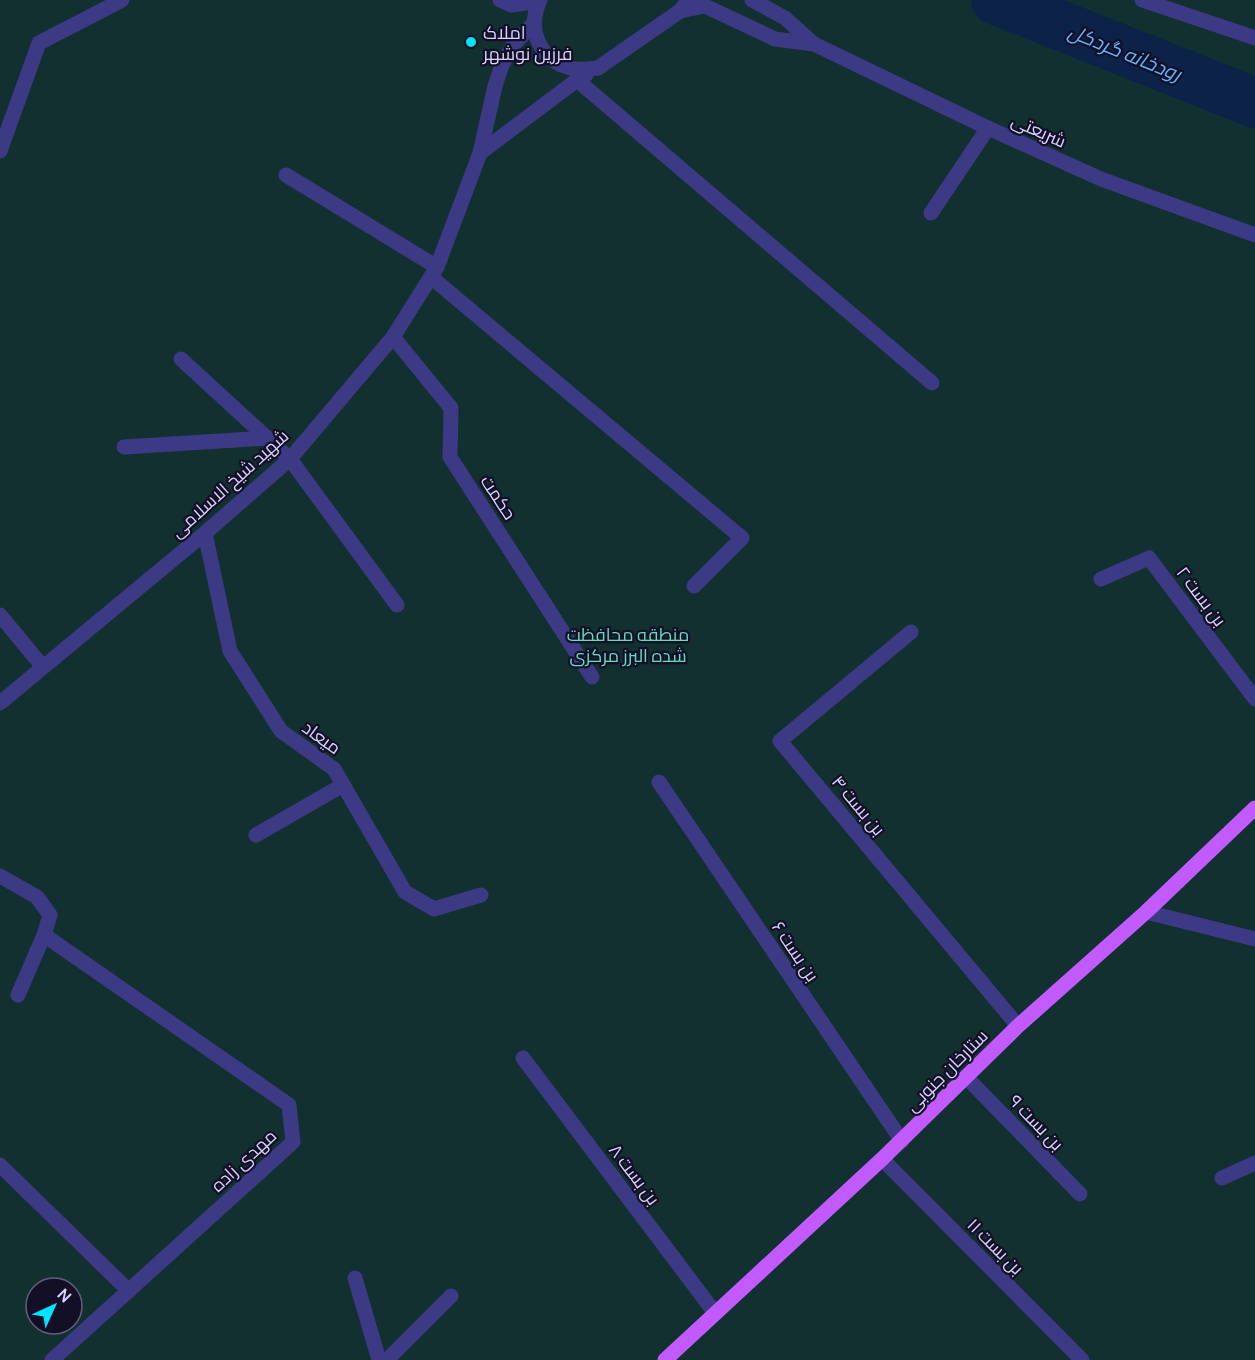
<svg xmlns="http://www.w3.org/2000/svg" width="1255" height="1360" font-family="Manrope,Cairo,sans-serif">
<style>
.green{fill:#12302f;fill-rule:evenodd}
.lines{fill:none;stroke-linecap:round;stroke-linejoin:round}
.river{stroke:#0c2248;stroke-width:50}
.minor{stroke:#3d3a85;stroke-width:15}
.major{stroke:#c25bff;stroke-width:15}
.poi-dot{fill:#00e5ff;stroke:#130f26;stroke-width:2}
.labels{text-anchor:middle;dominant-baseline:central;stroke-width:4.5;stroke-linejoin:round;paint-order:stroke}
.poi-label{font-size:18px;fill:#d9d4ff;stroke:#130f26;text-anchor:start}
.street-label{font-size:18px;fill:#d9d4ff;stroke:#130f26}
.park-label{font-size:18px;fill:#5fe0c0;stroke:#130f26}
.water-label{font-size:20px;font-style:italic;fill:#62b6ff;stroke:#130f26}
</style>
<rect width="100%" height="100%" fill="#130f26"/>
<!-- green -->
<path class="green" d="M0,0H1255V1360H0ZM36,1288H72V1324H36Z"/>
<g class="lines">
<!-- river -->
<polyline class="river" points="996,0 1255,103"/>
<!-- minor -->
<g class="minor">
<polyline points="500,0 511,5 539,1"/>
<path d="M540,0C526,30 540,62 574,69C582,70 590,69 598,68L680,11L689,0"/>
<polyline points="752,0 785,18 814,44 988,128 1101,179 1255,235"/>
<polyline points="1142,0 1255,38"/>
<polyline points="680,11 705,6 775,39 814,44"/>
<polyline points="577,80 932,383"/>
<polyline points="0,151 39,43 122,0"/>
<polyline points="480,153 577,80 586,75"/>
<polyline points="286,175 437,267"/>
<polyline points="931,213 988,128"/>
<polyline points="431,277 742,538 694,586"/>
<polyline points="393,337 451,408 450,457 592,677"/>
<polyline points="181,359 290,459 397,605"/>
<polyline points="124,447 268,438"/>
<polyline points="205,533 230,651 281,731 334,769 405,892 434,909 481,895"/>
<polyline points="1101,579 1149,558 1255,699"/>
<polyline points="0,615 43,667"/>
<polyline points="911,632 780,741 1018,1026"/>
<polyline points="0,703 205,533 290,459 393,337 437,267 480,153 495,86 502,65 514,44 534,23"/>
<polyline points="659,782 902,1141"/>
<polyline points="256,835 343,785"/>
<polyline points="0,876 37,897 50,915 44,935 18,995"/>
<polyline points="1146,912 1255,939"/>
<polyline points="44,935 289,1105 293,1142 52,1360"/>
<polyline points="523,1058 715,1313"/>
<polyline points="966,1077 1080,1194"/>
<polyline points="882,1159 1082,1360"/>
<polyline points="0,1165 129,1291"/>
<polyline points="1222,1178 1255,1163"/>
<polyline points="355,1278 379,1360"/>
<polyline points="387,1360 451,1296"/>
</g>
<!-- major -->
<polyline class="major" points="665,1360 882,1159 1018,1026 1146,912 1255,808"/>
</g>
<!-- markers -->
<circle class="poi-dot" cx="471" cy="42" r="6"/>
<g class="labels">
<!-- poi labels -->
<g class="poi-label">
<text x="483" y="32">املاک<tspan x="483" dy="21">فرزین نوشهر</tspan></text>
</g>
<!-- street labels -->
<g class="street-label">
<text transform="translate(1039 130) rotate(24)">شریعتی</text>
<text transform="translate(229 483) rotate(-42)">شهید شیخ الاسلامی</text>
<text transform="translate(499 497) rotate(57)">حکمت</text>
<text transform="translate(1202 596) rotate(53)">بن بست ۲</text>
<text transform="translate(322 737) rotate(36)">میعاد</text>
<text transform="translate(859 805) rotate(50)">بن بست ۴</text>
<text transform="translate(796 951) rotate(56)">بن بست ۶</text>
<text transform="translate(946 1070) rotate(-45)">ستارخان جنوبی</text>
<text transform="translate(1037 1122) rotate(46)">بن بست ۹</text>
<text transform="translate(243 1160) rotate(-43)">مهدی زاده</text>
<text transform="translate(635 1174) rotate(53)">بن بست ۸</text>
<text transform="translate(996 1246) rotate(45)">بن بست ۱۱</text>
</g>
<!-- park labels -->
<g class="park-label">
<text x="628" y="634">منطقه محافظت<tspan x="628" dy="21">شده البرز مرکزی</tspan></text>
</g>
<!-- water labels -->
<g class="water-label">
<text transform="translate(1125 52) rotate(22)">رودخانه گردکل</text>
</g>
</g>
<!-- north arrow -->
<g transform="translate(54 1306) rotate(45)"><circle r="28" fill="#130f26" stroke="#625e7d" stroke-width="1.5"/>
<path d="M0-4.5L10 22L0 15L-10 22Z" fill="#00e5ff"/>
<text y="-9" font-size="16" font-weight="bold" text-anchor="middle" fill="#d9d4ff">N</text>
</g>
</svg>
